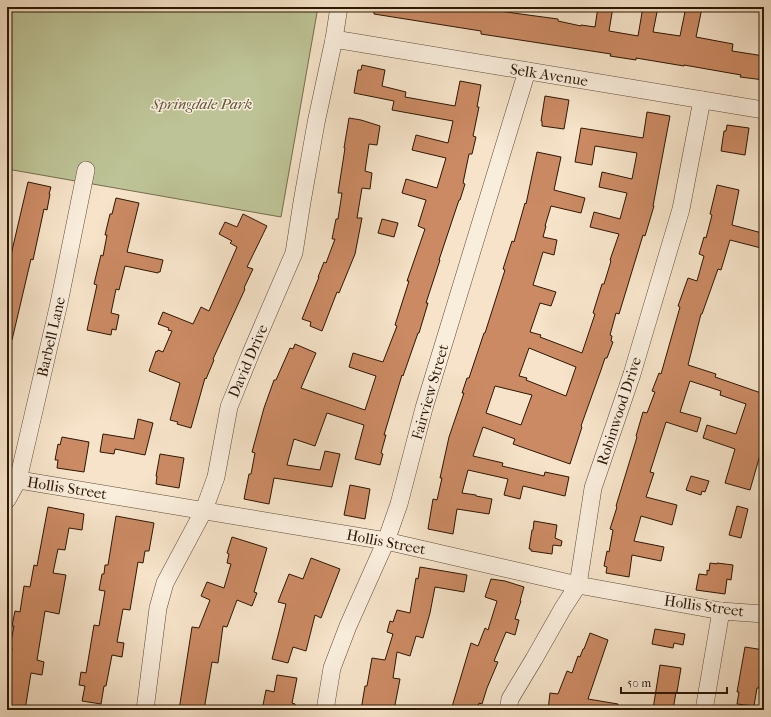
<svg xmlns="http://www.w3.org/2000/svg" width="771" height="717" font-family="'IM FELL French Canon',serif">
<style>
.green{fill:#bdc396;stroke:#746d4c}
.building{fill:#cb8a64;stroke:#2b1703;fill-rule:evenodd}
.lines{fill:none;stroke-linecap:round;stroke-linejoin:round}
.minor-casing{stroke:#5e4a34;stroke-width:18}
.minor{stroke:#f9eddc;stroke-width:17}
.labels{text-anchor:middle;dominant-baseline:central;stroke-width:3;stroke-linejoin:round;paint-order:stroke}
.street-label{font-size:15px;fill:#2b1703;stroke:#f9eddc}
.park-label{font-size:15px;font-style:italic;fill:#5e5336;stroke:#f9eddc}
</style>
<rect width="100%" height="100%" fill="#f6e3c9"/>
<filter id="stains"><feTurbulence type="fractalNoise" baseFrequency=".005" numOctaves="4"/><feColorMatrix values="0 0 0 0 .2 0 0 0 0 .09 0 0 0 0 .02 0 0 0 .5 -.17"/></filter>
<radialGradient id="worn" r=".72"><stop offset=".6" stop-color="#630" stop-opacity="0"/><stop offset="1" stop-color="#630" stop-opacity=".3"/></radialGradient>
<!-- green -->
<polygon class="green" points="12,7 318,7 281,217 7,169 7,34"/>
<!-- building -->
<g class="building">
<polygon points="374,7 499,7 499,11 528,15 558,19 558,21 581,26 581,25 595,27 598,7 613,7 609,31 638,36 643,7 658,7 653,32 680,36 686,7 697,7 702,8 696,37 733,44 732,51 764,56 764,80 740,77 741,75 684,65 684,66 636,58 636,60 610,56 611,54 481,34 481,31 374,14"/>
<polygon points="362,65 385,70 382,86 406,92 405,97 455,106 460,81 481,85 477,107 479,107 473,136 476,137 472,154 469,154 463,183 465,184 460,200 459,200 439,260 440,260 426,303 428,303 419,333 418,333 403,376 402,375 384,435 386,435 381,453 383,454 380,465 355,459 364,425 327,413 315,446 294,439 287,465 320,470 325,451 340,454 332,487 274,478 269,504 244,499 249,474 251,474 255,453 252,452 264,408 274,380 276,380 290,348 293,349 295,344 316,353 301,388 365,410 376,376 349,367 353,353 383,362 397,326 395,325 409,281 407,281 425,229 418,226 426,200 402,193 406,179 437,188 446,158 412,150 416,135 448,143 453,121 392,110 394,101 354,93 358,70 361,70"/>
<polygon points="545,96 569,100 564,129 542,126 542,121 541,121"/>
<path d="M647,112L670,116L653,206H654L645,236L643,235L619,314L616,313L610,335L612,336L611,341L613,342L607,358H605L601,370L581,426L582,427L570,464L513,444L515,439L483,427L473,456L503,463L502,466L544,476L545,472L569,477L565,496L523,486L520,499L504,495L508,479L468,470L462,493L476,495V496L492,499L489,514L457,509L453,534L428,529L433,499L437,500L442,478H440L449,437L464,393H462L467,378H469L484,333H485L505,270L503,269L512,241L514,242L525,203L526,204L537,152L561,157L554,190L585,198L581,213L551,206L545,226H546L543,237L557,240L554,255L543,252L533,285L556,292L551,306L540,303L530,332L541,335L540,337L582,353L595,314L593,313L602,284H604L611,261L610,260L619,234L590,227L594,212L620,219L627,193L599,187L602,172L632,179L637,153L595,146L592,165L575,162L581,128L643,138ZM529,348L576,367L566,396L526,380L527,378L519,376ZM495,386L532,395L521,425L486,413Z"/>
<polygon points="349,118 361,120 380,126 377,145 369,144 365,171 372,173 370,189 362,188 357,218 362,218 355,254 339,293 337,292 322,331 310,326 311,322 302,319 319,277 318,277 324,262 326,263 335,239 332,239 336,219 338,219 342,193 338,193 345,148 344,148"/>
<polygon points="727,125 749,128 745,155 721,151 724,131 726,131"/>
<polygon points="28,182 51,187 49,194 50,194 47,210 44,209 33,260 31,259 12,340 7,339 7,272"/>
<polygon points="717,185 739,190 732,225 762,233 761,237 764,238 761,248 730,240 721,270 718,269 702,314 701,314 688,365 716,374 715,377 764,394 764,441 750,490 725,483 735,449 703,438 707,425 736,434 746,404 720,395 721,391 690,381 680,412 701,418 697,432 666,422 650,472 654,473 646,497 677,505 672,525 641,516 634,541 664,547 661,561 632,555 629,577 606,573 607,567 604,566 607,551 609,552 613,530 610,529 617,507 616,506 637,437 636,436 643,412 647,413 655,392 652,391 659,373 661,374 680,307 678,306 688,278 697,281 704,256 699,254 704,237 706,238 712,215 710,214"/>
<polygon points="116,198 139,203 127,252 163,260 160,272 158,272 158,273 125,266 119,290 116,289 111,313 119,315 116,330 112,329 111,335 87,330 97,285 94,284 101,255 103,256 107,235 105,235 110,214 112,214"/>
<polygon points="243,214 267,226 247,267 253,269 244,288 245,289 213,359 214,360 206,379 205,378 191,428 177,424 178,422 170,420 180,383 149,371 156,351 157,352 158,350 163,352 172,331 168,330 169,328 158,324 163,312 193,324 201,307 209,311 237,247 230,243 232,241 219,234 225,222 237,227"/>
<polygon points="382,219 398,223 394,237 378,233"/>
<polygon points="138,419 153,423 145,455 115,449 114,454 100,452 103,434 134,439"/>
<polygon points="62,437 89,442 84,472 57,468 58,460 55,460 58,444 60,445"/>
<polygon points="160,454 184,458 179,488 156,484 157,476 156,476"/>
<polygon points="691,476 709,481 705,492 702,491 701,495 686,490"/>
<polygon points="350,485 370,489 365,519 344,515"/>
<polygon points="737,506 748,509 741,538 729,535"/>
<polygon points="48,507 84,514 82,530 69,528 65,550 58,549 53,573 66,575 59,614 45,611 37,660 44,662 42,675 31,673 25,710 7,710 7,682 12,648 10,647 14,626 12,626 15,611 20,612 24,586 30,587 34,565 37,566"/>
<polygon points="116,516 154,523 149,551 145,551 143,563 138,562 130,610 123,609 117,642 124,643 122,657 112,655 106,686 104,686 101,704 82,701 85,686 79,685 81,672 86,673 94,625 99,626 105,591 99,590 102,574 104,574 105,565 108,565"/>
<polygon points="534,521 557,525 555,538 562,541 561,546 553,545 552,554 531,551 531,549 529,549 532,530 533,530"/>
<polygon points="232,537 267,548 254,592 257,593 252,606 237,600 227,627 223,626 218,663 212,662 204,710 179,710 192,627 199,628 210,600 201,596 207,582 224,588 231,564 227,563 229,554 227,553"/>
<polygon points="311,558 340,569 321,618 315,615 306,651 293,647 288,663 272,659 286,604 278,602 289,574 303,579"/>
<polygon points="710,563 717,564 717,563 733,565 731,580 727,579 725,594 696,590 699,574 707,575 707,570 709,571"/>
<polygon points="420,567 467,575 464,592 435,587 430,613 423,638 416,636 410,656 397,652 393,678 400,679 394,710 361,710 365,686 367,686 372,658 385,660 393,634 387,632 390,621 393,622 397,610 410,613 416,578 418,579"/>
<polygon points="491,579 505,581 524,587 520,601 521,601 515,619 519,620 515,635 506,632 494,661 498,662 487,688 482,704 479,703 477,710 451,710 471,643 478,646 485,628 488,630 497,601 485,597"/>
<polygon points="655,629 685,634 683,645 674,643 673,648 652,644"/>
<polygon points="590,633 608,640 588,699 618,704 618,710 548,710 550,693 558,694 567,671 572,673 578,656 580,657 583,649 584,649"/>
<polygon points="745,647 764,650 764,670 762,669 759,688 757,688 754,706 737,704 739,692 737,692"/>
<polygon points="660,665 681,668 677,692 676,692 673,710 653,709"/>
<polygon points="277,675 297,678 292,703 295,704 295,710 262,710 266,690 274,692"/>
</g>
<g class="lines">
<!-- minor casing -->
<g class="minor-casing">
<g id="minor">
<polyline points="334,39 764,110"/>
<polyline points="7,478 386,541 578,585 721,611 764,614"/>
<polyline points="7,500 18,480 59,303 86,170"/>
<polyline points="145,710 158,608 165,583 204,510 216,477 229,407 250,355 294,253 302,202 316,123 334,39 339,7"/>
<polyline points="325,710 332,668 348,626 386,541 399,504 424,408 527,71"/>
<polyline points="508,710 510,699 534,659 563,608 578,585 593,488 632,374 681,209 702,100"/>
<polyline points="704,710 721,611"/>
</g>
</g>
<!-- minor -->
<use href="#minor" class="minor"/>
</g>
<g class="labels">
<!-- street labels -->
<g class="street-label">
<text transform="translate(549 75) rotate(9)">Selk Avenue</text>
<text transform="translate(51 337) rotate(-77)">Barbell Lane</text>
<text transform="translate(248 361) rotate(-67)">David Drive</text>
<text transform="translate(430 392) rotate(-74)">Fairview Street</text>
<text transform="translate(619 411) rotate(-72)">Robinwood Drive</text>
<text transform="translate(67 488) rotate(9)">Hollis Street</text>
<text transform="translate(386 542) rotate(11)">Hollis Street</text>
<text transform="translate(704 606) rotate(8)">Hollis Street</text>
</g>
<!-- park labels -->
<g class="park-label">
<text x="202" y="104">Springdale Park</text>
</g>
</g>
<!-- margin -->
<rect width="771" height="717" fill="none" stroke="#f6e3c9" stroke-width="24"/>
<rect x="8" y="8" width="755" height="701" fill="none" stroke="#2b1703" stroke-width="2"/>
<rect x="12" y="12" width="747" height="693" fill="none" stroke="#2b1703"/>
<!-- scale -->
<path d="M621 687v6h106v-6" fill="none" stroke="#2b1703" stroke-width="2"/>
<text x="627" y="687" font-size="12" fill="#2b1703" stroke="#f9eddc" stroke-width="3" paint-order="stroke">50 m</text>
<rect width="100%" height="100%" filter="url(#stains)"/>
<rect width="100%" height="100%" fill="url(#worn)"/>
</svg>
